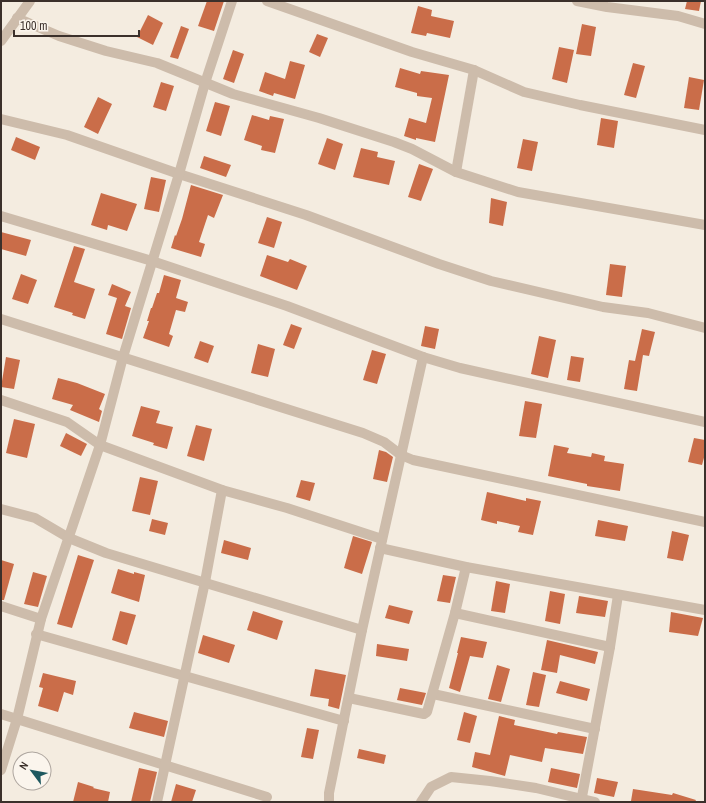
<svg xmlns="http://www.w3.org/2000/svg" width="706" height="803" font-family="'Archivo Narrow',sans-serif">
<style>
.building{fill:#ca6d49}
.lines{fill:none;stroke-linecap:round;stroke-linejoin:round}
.minor{stroke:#cdbcab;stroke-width:10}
.tertiary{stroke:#cdbcab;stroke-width:10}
</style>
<rect width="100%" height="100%" fill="#f4ece0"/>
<!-- building -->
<g class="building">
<polygon points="207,1 224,1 214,31 198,26"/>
<polygon points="687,1 701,1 699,11 685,9"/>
<polygon points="418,6 432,10 431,16 454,21 450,38 427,33 426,36 411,33"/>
<polygon points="148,15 163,23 153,45 137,37"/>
<polygon points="582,24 596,27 591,56 576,54"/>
<polygon points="181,26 189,29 178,59 170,57"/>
<polygon points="317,34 328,38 320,57 309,52"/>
<polygon points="559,47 574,50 567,83 552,79"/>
<polygon points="233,50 244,54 234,83 223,79"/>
<polygon points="290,61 305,65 295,99 274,93 273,96 259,91 265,72 285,79"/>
<polygon points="633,63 645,66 636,98 624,95"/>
<polygon points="400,68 420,74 421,71 449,75 435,142 416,138 416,140 404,136 409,118 426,123 432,98 417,96 417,93 395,87"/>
<polygon points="689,77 704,80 699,110 684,108"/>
<polygon points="161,82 174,86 166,111 153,107"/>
<polygon points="98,97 112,104 98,134 84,127"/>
<polygon points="215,102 230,106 221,136 206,131"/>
<polygon points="252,115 269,120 270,116 284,119 275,153 261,150 262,146 244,140"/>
<polygon points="601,118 618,121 614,148 597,145"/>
<polygon points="16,137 40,147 35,160 11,150"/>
<polygon points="327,138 343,144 335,170 318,164"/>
<polygon points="523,139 538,142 532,171 517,168"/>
<polygon points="361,148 378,152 377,157 395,161 389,185 353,177"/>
<polygon points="204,156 231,165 226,177 200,168"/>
<polygon points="419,164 433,169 421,201 408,197"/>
<polygon points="151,177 166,180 159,212 144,209"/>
<polygon points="191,185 223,195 214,218 208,215 199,242 205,244 201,257 171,248 175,235 176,236 182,219"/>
<polygon points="101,193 137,204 127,231 108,225 107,230 91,225"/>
<polygon points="491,198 507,202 503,226 489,223"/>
<polygon points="267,217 282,222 274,248 258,243"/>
<polygon points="1,232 31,240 26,256 1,249"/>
<polygon points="74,246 85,249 74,282 95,289 85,319 72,315 73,313 54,307"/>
<polygon points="267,255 288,262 290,259 307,266 297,290 260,276"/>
<polygon points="610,264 626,266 622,297 606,295"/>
<polygon points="21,274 37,280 28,304 12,299"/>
<polygon points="164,275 181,280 176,298 188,302 185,312 176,310 169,334 173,336 169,347 143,338 149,321 147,321 151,308 152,308 157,293 159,293"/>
<polygon points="112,284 131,292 125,306 131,308 122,339 106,334 117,298 108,295"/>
<polygon points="291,324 302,328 294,349 283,345"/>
<polygon points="425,326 439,329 435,349 421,346"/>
<polygon points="642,329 655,332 649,356 643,355 637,391 624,389 629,360 635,361"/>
<polygon points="539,336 556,340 548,378 531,374"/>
<polygon points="200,341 214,346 208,363 194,358"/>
<polygon points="258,344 275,349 268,377 251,373"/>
<polygon points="372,350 386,354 377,384 363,380"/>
<polygon points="571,356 584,358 580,382 567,380"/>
<polygon points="6,357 20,360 14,389 1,387"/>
<polygon points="58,378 77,383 105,394 99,409 102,411 99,422 70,410 73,405 52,399"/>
<polygon points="525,401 542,404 536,438 519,436"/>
<polygon points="141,406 160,411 156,423 173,427 167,449 153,445 154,443 132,436"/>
<polygon points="14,419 35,424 27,458 6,453"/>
<polygon points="196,425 212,429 204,461 187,456"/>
<polygon points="66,433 87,444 81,456 60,446"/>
<polygon points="694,438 705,440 705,454 702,465 688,462"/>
<polygon points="554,445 569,448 567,453 591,457 592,453 605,456 604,461 624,464 620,491 587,486 587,484 548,476"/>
<polygon points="379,450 386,452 393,457 387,482 373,479"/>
<polygon points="140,477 158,481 150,515 132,511"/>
<polygon points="301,480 315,483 310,501 296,497"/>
<polygon points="487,492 526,501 526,498 541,501 533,535 518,532 520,526 497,521 497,524 481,520"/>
<polygon points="152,519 168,523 165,535 149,531"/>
<polygon points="598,520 628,526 625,541 595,536"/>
<polygon points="672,531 689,535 683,561 667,558"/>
<polygon points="353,536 372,542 362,574 344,568"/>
<polygon points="224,540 251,548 248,560 221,553"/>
<polygon points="78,555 94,560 72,628 57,624"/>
<polygon points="1,560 14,564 4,600 1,600"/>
<polygon points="118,569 134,574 134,572 145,575 139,602 111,593"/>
<polygon points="33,572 47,576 38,607 24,604"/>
<polygon points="443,575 456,577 450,603 437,601"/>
<polygon points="496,581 510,584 505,613 491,611"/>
<polygon points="550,591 565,594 560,624 545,621"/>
<polygon points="579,596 608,601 605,617 576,613"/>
<polygon points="389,605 413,611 409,624 385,618"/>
<polygon points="120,611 136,615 127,645 112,640"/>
<polygon points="253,611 283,621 277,640 247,630"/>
<polygon points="671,612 703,618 698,636 669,632"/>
<polygon points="203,635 235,645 229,663 198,653"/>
<polygon points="461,637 487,642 483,658 470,656 460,692 449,688 458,653 457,653"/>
<polygon points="547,640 598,652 595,664 560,655 557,673 541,670"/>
<polygon points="377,644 409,649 407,661 376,656"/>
<polygon points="497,665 510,669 501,702 488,699"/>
<polygon points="315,669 346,675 339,709 328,706 329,699 310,696"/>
<polygon points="533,672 546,675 539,707 526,705"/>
<polygon points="43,673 76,681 73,695 64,692 58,712 38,706 43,688 39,687"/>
<polygon points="560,681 590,689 587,701 556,693"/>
<polygon points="400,688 426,693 422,705 397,700"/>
<polygon points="134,712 168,721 164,737 129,728"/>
<polygon points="464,712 477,716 470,743 457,740"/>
<polygon points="499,716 515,720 514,725 557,734 558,732 587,737 583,754 545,748 542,762 510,755 505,776 472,767 475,752 490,755"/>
<polygon points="307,728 319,730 313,759 301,757"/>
<polygon points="359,749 386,755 384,764 357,758"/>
<polygon points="139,768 157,772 150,802 131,802"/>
<polygon points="551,768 580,774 577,788 548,782"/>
<polygon points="597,778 618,782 614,797 594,793"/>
<polygon points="78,782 94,787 93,788 110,792 108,802 73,802"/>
<polygon points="176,784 196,790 192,802 171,802"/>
<polygon points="633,789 672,795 673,793 696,800 695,802 639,802 631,801"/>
</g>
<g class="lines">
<!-- minor -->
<g class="minor">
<polyline points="267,1 412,52 474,70 524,92 580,105 705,130"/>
<polyline points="577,1 607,7 678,16 705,24"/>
<polyline points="17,18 59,36 106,51 157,63 233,94 319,118 394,142 412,149 456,172 518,192 705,225"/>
<polyline points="1,119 67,135 179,174 306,215 439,264 491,281 603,307 648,313 705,328"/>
<polyline points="456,172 474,70"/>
<polyline points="1,216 152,261 287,306 423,357 460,368 705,422"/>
<polyline points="1,319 363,433 384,442 401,455 413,460 705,522"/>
<polyline points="1,400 67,422 100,445 222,490 287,508 382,539"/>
<polyline points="1,509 35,518 69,538 106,553 362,630"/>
<polyline points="380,548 466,567 705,610"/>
<polyline points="1,606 41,619"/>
<polyline points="455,613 610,647"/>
<polyline points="36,634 344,721"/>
<polyline points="433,694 595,729"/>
<polyline points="349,698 424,714 427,712 455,613 466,567"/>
<polyline points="1,714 267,797"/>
<polyline points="1,770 17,719 41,619 100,445 123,357 179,174 205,83 232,1"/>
<polyline points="157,802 205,582 222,490"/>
<polyline points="329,802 329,793 362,630 423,357"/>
<polyline points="421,802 431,787 451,777 490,781 536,788 595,802"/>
<polyline points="581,802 610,647 618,595"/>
</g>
<!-- tertiary -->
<polyline class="tertiary" points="1,41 30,1"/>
</g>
<!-- border -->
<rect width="706" height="803" fill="none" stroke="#3b302b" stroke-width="4"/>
<!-- north arrow -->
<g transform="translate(32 771) rotate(302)"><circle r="19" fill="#fbf5ed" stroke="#aea69f"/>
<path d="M0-3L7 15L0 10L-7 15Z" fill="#1e585f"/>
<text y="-6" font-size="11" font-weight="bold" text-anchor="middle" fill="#3b302b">N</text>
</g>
<!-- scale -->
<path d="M14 30v6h125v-6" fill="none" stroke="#3b302b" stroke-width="2"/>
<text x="20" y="30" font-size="12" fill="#3b302b" stroke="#fbf5ed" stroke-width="3" paint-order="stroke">100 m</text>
</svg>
